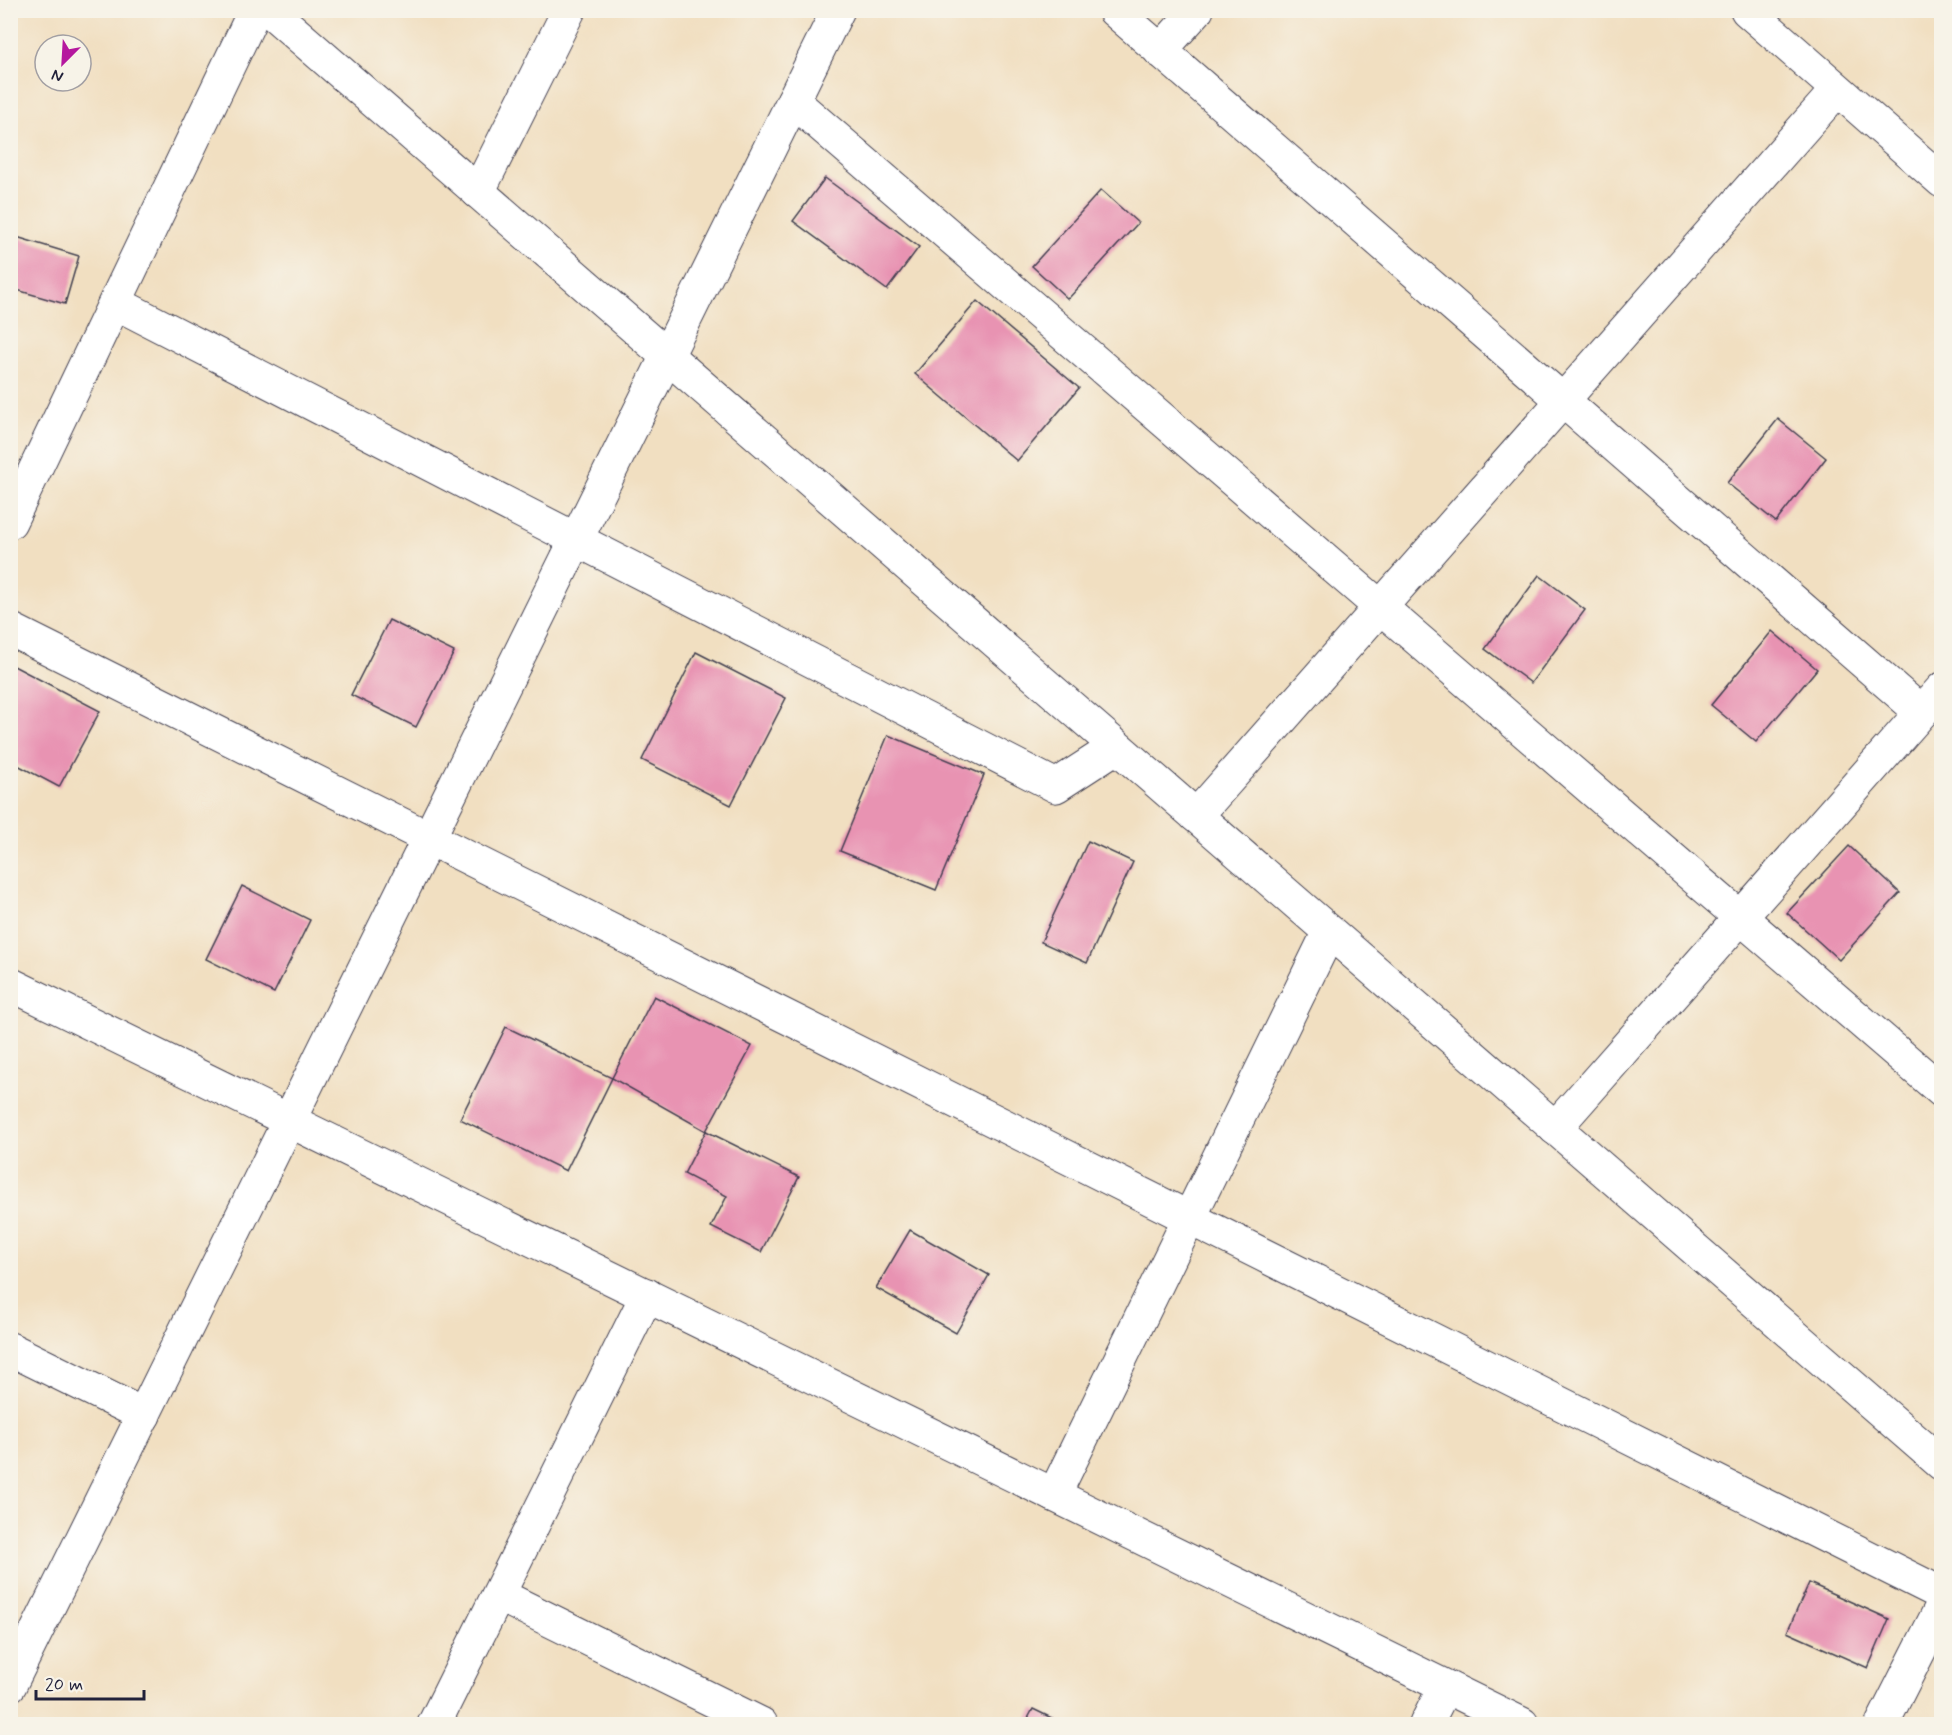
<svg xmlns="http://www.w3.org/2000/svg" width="1952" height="1735" font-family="Mynerve,sans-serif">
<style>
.building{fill:#e893b2}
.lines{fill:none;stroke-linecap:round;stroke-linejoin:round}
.minor-casing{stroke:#413e4f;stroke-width:35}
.minor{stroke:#fff;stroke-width:33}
</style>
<rect width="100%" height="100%" fill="#f7f3e8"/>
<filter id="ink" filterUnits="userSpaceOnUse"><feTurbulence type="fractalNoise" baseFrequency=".0167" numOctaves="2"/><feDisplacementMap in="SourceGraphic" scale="12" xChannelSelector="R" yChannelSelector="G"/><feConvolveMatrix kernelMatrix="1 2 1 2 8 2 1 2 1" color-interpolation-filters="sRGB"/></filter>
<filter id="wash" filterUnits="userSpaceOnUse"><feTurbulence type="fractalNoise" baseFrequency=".008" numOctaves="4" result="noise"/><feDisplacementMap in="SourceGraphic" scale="24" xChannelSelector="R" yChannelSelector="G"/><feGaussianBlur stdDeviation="1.35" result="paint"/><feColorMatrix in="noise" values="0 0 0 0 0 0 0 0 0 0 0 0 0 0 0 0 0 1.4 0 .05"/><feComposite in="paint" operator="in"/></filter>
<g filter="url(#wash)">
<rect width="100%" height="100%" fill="#f1dfc1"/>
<g id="blocks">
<!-- building -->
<g class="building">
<polygon points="825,178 919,247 887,290 793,221"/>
<polygon points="1101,190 1138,223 1068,299 1032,266"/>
<polygon points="10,235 79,256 65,304 10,288"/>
<polygon points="977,301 1079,388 1017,461 915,374"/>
<polygon points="1778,419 1826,458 1776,522 1727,483"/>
<polygon points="1539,575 1585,610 1531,683 1485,649"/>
<polygon points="389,620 454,652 416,727 351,695"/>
<polygon points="1772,631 1817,669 1756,742 1711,705"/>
<polygon points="696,652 786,698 731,805 642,760"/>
<polygon points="10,664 100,711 59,787 10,761"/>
<polygon points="888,735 984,775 936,890 840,851"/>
<polygon points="1088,841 1133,862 1087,963 1041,942"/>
<polygon points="1849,846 1900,893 1839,960 1787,913"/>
<polygon points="242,886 310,920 274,993 206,959"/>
<polygon points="654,996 752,1046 706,1131 612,1078"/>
<polygon points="506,1027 612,1078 566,1171 460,1119"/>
<polygon points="706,1131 799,1177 761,1252 711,1227 727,1196 684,1174"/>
<polygon points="910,1230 989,1275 956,1333 876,1288"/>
<polygon points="1809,1583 1889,1619 1868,1668 1787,1632"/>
<polygon points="1033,1709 1064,1724 1025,1724"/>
</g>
</g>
</g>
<g filter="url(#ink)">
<use href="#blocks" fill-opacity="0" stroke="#413e4f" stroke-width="1.5"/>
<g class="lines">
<!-- minor casing -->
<g class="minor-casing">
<g id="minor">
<polyline points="269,10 1942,1464"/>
<polyline points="1114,10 1921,712"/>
<polyline points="1747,10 1942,181"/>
<polyline points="1160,51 1197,10"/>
<polyline points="793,101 1942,1091"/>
<polyline points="478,192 569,10"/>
<polyline points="116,303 1056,786 1116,747"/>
<polyline points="10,522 255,10"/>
<polyline points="10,629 1942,1594"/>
<polyline points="1196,816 1837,90"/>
<polyline points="10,984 1522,1724"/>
<polyline points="1555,1128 1942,689"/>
<polyline points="10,1349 144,1415"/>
<polyline points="1054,1495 1329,932"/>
<polyline points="499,1595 761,1724"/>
<path d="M10,1685C287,1127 561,568 838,10"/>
<polyline points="434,1724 647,1295"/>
<polyline points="1426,1724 1445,1687"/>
<polyline points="1882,1724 1942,1606"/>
</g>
</g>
<!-- minor -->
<use href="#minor" class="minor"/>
</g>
</g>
<!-- margin -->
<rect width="1952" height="1735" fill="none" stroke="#f7f3e8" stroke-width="36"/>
<!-- north arrow -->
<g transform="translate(63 63) rotate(204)"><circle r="28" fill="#f7f3e8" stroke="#a29fa3" stroke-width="1.5"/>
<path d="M0-4.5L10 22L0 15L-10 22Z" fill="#b5179e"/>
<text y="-9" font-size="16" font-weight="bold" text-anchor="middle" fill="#22223b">N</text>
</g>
<!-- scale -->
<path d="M36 1690v9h108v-9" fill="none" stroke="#22223b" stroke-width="3"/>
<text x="45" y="1690" font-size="18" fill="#22223b" stroke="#f7f3e8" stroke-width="4.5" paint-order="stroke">20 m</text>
</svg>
